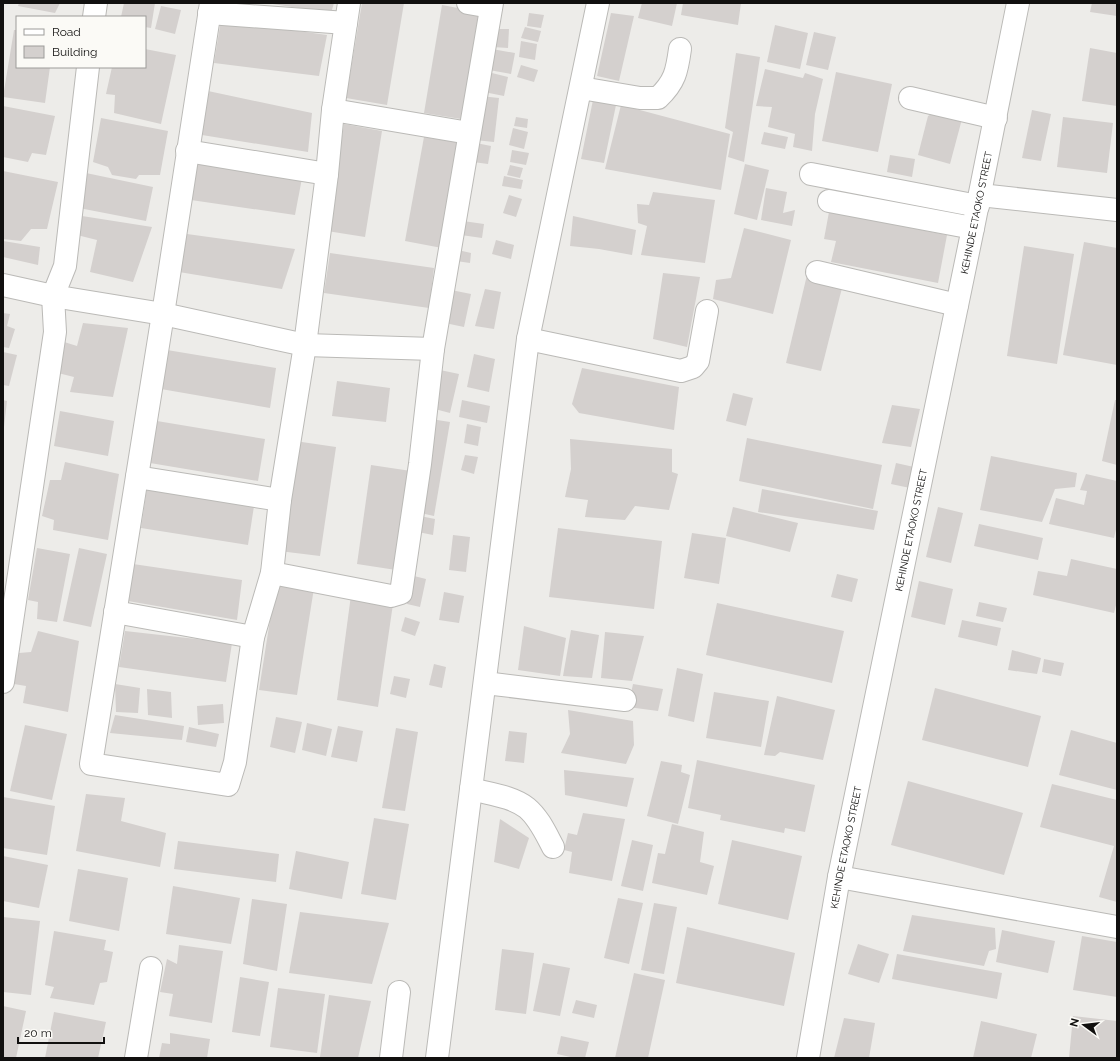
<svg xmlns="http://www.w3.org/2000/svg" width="1120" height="1061" font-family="Raleway,sans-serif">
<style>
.building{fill:#d4d0ce}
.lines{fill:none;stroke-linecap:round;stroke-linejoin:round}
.minor-casing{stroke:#bbbab7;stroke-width:24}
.minor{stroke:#fff;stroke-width:22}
.labels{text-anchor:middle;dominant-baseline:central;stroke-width:3;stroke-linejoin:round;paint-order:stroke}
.street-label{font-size:10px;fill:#11100f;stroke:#fbfaf6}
</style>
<rect width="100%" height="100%" fill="#edece9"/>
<!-- building -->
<g class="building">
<polygon points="19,3 60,3 55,13 18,6"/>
<polygon points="124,3 155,3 151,28 145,27 145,17 121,17"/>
<polygon points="266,3 334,3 331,13"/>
<polygon points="362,3 404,3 387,105 346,98"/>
<polygon points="642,3 677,3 672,26 638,18"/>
<polygon points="683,3 741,3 738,25 681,15"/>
<polygon points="1092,3 1117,3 1117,16 1090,12"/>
<polygon points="442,5 479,12 461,119 424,113"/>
<polygon points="161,6 181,10 175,34 155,29"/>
<polygon points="529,13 544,15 541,28 527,26"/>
<polygon points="611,13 634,16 619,81 597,76"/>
<polygon points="221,20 327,35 319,76 214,63"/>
<polygon points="775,25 808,33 800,69 767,62"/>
<polygon points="525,27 541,31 538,42 521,38"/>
<polygon points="494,29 509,29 508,48 493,47"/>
<polygon points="14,30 17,30 17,67 50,67 45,103 3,97"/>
<polygon points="814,32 836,37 828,70 806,65"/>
<polygon points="521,41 537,44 535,60 519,57"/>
<polygon points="1090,48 1117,53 1117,106 1082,101"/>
<polygon points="145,49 176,55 161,124 114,113 115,95 106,94 112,67 145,67"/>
<polygon points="492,49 515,53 511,74 489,70"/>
<polygon points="736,53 760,57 744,162 728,157 733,132 725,128"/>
<polygon points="521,65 538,70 534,82 517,77"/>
<polygon points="765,69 803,78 805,73 823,79 815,114 812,151 793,147 795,134 768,127 772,107 756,106"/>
<polygon points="488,72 508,77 504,96 484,92"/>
<polygon points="836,72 892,84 878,152 822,141"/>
<polygon points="208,91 312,113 308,152 202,135"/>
<polygon points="480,96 499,98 494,142 475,140"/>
<polygon points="593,100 616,105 604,163 581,159"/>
<polygon points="621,105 730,134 721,190 605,169"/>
<polygon points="3,106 55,116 46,155 32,153 28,162 3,157"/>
<polygon points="1032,110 1051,114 1041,161 1022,158"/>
<polygon points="935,112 962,119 950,164 918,155 928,116"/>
<polygon points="516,117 528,119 527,128 514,126"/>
<polygon points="1063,117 1113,123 1107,173 1057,167"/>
<polygon points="101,118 168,131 160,175 139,175 136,179 112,175 108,167 93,162"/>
<polygon points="344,124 382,131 365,237 327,231"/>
<polygon points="513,128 528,132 524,149 509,145"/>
<polygon points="764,132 788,137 785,149 761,144"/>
<polygon points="424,137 461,143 442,248 405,241"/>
<polygon points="476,143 491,146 488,164 473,162"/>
<polygon points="512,150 529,153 526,165 510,162"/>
<polygon points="890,155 915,159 912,177 887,172"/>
<polygon points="198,161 302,178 295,215 191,200"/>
<polygon points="745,164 769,170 757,220 734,214"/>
<polygon points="510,165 523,168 520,178 507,175"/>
<polygon points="3,171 58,182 47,229 31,229 21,241 3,239"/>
<polygon points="86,173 153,187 146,221 79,208"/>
<polygon points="504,176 523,180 521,189 502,186"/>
<polygon points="766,188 787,192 783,213 795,210 792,226 761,220"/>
<polygon points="653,192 715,200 705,263 641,255 647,226 638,223 637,204 649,205"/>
<polygon points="509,195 522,199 516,217 503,213"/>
<polygon points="829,212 947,235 938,283 831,262 836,241 824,239"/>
<polygon points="82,216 152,227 133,282 90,272 97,240 77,235"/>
<polygon points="573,216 636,230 632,255 599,249 570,246"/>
<polygon points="463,221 484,224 482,238 461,235"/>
<polygon points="744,228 791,240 773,314 713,299 716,280 731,278"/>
<polygon points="187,234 295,249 282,289 179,272"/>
<polygon points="496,240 514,245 511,259 492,254"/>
<polygon points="3,241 40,247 38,265 3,257"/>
<polygon points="1084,242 1117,248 1117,365 1063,355"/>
<polygon points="1024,246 1074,254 1057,364 1007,356"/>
<polygon points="458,250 471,253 470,263 456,261"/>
<polygon points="330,253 434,268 429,308 324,293"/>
<polygon points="663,273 700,277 687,347 653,339"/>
<polygon points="807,275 843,284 821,371 786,363"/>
<polygon points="485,289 501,292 494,329 475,326"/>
<polygon points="451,290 471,294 464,327 445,323"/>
<polygon points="3,313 10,314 7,326 15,329 9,348 3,347"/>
<polygon points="83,323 128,328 113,397 70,392 74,377 54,372 61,341 77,346"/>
<polygon points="167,350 276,368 270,408 161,389"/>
<polygon points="3,352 17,355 9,386 3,385"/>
<polygon points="474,354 495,359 489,392 467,387"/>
<polygon points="582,368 679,387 674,430 579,413 572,404"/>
<polygon points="440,370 459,374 450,413 431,408"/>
<polygon points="337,381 390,388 386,422 332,416"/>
<polygon points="733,393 753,398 746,426 726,421"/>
<polygon points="3,400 7,401 4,427 3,427"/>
<polygon points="462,400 490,406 487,423 459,417"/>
<polygon points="1115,400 1117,400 1117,465 1102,461"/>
<polygon points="892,405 920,409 911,447 882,443"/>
<polygon points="60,411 114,421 108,456 54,446"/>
<polygon points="431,419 450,422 434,516 416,512"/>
<polygon points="157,421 265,439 258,481 150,463"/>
<polygon points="467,424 481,427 478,446 464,443"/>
<polygon points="747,438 882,465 873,509 739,481"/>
<polygon points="570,439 672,449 672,472 678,474 669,510 635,506 625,520 585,517 588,500 565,497 571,469"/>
<polygon points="295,441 336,447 320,556 279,551"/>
<polygon points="465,455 478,457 474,474 461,470"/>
<polygon points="991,456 1077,473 1075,487 1055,489 1042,522 980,510"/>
<polygon points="65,462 119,474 108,540 53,530 54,520 42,516 50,480 61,480"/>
<polygon points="896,463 914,467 910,488 891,484"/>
<polygon points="371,465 411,471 396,570 357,564"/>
<polygon points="1086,474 1117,481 1117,525 1114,538 1049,524 1056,498 1084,505 1087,491 1080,490"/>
<polygon points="147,488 254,506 248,545 141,528"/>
<polygon points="762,489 878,511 874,530 758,512"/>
<polygon points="733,507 798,523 790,552 726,536"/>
<polygon points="938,507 963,513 951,563 926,557"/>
<polygon points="420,516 435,519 433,535 418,532"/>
<polygon points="979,524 1043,538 1038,560 974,546"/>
<polygon points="558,528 662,541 654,609 549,597"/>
<polygon points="692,533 726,538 719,584 684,578"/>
<polygon points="453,535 470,537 466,572 449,570"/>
<polygon points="37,548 70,554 57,622 37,619 38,602 28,600"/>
<polygon points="79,548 107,554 91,627 63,621"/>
<polygon points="1071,559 1117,569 1117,601 1114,613 1033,595 1038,571 1067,576"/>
<polygon points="133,564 242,580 237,620 128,601"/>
<polygon points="837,574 858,579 852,602 831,597"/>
<polygon points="414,576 426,579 420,607 407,604"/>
<polygon points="919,581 953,589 945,625 911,617"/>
<polygon points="276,582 314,588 297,695 259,690"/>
<polygon points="444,592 464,596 459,623 439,620"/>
<polygon points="351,595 394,597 378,707 337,700"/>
<polygon points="979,602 1007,608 1003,622 976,616"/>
<polygon points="717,603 844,631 832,683 706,655"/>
<polygon points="405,617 420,622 415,636 401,631"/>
<polygon points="962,620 1001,628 997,646 958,637"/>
<polygon points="524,626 566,638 560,676 518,670"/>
<polygon points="571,630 599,635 592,678 563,676"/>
<polygon points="38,631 79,641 68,712 23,703 26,686 14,684 19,653 31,652"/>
<polygon points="125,631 232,643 226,682 119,667"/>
<polygon points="605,632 644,636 632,681 601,678"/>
<polygon points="1012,650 1041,658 1037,674 1008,670"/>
<polygon points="1044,659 1064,663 1061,676 1042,672"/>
<polygon points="434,664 446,667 442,688 429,685"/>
<polygon points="677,668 703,674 694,722 668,716"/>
<polygon points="394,676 410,679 406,698 390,694"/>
<polygon points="115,684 140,688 138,713 116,712"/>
<polygon points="633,684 663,689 658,711 628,707"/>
<polygon points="935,688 1041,716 1028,767 922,740"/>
<polygon points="147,689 171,692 172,718 148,715"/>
<polygon points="714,692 769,701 761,747 706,738"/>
<polygon points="777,696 835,710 823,760 780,752 775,756 764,755"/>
<polygon points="223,704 224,723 198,725 197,706"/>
<polygon points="568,710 633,721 634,745 626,764 561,753 570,734"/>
<polygon points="115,715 184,726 182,740 110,733"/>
<polygon points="276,717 302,722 295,753 270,747"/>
<polygon points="307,723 332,729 326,756 302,750"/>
<polygon points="25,725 67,734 52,800 10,791"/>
<polygon points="338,726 363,731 357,762 331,757"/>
<polygon points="189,727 219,734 216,747 186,742"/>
<polygon points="396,728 418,732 405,811 382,808"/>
<polygon points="1071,730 1117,743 1117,790 1059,775"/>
<polygon points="509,731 527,733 524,763 505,761"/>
<polygon points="697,760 815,785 805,832 785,828 784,833 720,820 721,815 688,808"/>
<polygon points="661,761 682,765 681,772 690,775 678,824 647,816"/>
<polygon points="564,770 634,778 627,807 565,795"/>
<polygon points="908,781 1023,813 1004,875 891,845"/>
<polygon points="1052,784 1117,800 1117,902 1099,897 1114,846 1040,827"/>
<polygon points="86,794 125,798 121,821 166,833 160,867 76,851"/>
<polygon points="3,797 55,806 47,855 3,848"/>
<polygon points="583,813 625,819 612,881 569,873 572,852 564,850 568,833 577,835"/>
<polygon points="374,818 409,824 396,900 361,894"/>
<polygon points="500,819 529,838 519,869 494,862"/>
<polygon points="672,824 704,832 700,862 714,866 707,895 652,883 658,853 665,854"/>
<polygon points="632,840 653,845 643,891 621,886"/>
<polygon points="732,840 802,856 788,920 718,904"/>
<polygon points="178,841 279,854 276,882 174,869"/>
<polygon points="296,851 349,862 342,899 289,889"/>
<polygon points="3,856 48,865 39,908 3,901"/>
<polygon points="78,869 128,878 119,931 69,921"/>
<polygon points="173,886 240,898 231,944 166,934"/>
<polygon points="618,898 643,903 629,964 604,958"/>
<polygon points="252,899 287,904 277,971 243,964"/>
<polygon points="654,903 677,907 664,974 641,970"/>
<polygon points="300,912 389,923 372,984 289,973"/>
<polygon points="912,915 995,928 996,949 989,951 984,966 903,951"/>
<polygon points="3,917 40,921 31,995 3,992"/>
<polygon points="687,927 795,953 784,1006 676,983"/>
<polygon points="1002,930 1055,941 1048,973 996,962"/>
<polygon points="54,931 106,940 104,950 113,952 107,982 100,983 94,1005 50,998 54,987 45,985"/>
<polygon points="1082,936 1117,942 1117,997 1073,990"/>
<polygon points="858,944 889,954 879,983 848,974"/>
<polygon points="179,945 223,951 212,1023 169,1016 173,994 160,992 167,959 177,964"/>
<polygon points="502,949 534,953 526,1014 495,1010"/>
<polygon points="897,954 1002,973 997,999 892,979"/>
<polygon points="543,963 570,968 560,1016 533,1011"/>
<polygon points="634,973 665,980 648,1058 615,1058"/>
<polygon points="240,977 269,982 260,1036 232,1032"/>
<polygon points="278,988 325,994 317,1053 270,1047"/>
<polygon points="329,995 371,1001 358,1058 320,1057"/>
<polygon points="576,1000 597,1005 594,1018 572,1013"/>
<polygon points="3,1006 26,1011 16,1058 3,1058"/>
<polygon points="54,1012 106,1022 98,1058 45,1058"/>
<polygon points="1073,1016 1117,1021 1117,1058 1069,1058"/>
<polygon points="844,1018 875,1023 869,1058 834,1058"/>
<polygon points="981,1021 1037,1034 1031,1058 973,1058"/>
<polygon points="170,1033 210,1039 207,1058 159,1058 162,1043 170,1044"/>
<polygon points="561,1036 589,1042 585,1058 575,1058 557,1054"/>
</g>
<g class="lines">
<!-- minor casing -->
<g class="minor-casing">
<g id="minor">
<polyline points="211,3 163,314 91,764 228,785 235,762 253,637 272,573 280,500 305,345 327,174 333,110 349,3"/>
<polyline points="468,3 491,7"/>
<polyline points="209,13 346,23"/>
<polyline points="94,17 96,3"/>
<path d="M581,88L640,98H658C675,82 677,71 680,49"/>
<polyline points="910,98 996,118"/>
<polyline points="333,110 469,133"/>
<polyline points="187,151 327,174"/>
<polyline points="811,174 978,206"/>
<polyline points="980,195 1117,210"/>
<polyline points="829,201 973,228"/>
<polyline points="817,272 957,305"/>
<polyline points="3,285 53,296 163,314 305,345 433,349"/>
<polyline points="528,339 681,371 693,367 698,361 707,311"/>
<polyline points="137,477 280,500"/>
<polyline points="272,573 391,596 401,593 420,464 433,349 492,3"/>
<polyline points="115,612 253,637"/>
<polyline points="3,682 55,332 53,296 65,266 88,67"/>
<polyline points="485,683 625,700"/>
<path d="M471,789C489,794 512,796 527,808C539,818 546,834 553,847"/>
<polyline points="839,877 1117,927"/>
<polyline points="136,1058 151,968"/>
<polyline points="391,1058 399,992"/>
<polyline points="437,1058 528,339 598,3"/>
<path id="s1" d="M808,1058L839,877L973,228L1018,3"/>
</g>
</g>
<!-- minor -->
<use href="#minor" class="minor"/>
</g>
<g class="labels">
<!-- street labels -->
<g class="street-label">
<text stroke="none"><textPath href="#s1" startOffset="862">KEHINDE ETAOKO STREET</textPath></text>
<text stroke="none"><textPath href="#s1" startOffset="538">KEHINDE ETAOKO STREET</textPath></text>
<text stroke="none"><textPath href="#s1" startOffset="214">KEHINDE ETAOKO STREET</textPath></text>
</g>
</g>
<!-- border -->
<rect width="1120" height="1061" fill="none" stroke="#11100f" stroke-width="8"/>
<!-- legend -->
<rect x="16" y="16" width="130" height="52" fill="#fbfaf6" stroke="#9d9c9a"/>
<rect x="24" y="29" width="20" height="6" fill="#ffffff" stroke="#9d9c9a"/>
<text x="52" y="36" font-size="12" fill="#11100f">Road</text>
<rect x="24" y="46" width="20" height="12" fill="#d4d0ce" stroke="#9d9c9a"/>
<text x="52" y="56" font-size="12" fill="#11100f">Building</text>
<!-- north arrow -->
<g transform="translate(1084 1025) rotate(285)" stroke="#fbfaf6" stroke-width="3" paint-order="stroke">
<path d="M0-3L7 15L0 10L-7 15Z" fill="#11100f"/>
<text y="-6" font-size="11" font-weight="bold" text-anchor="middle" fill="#11100f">N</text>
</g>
<!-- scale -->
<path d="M18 1037v6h86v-6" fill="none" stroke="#11100f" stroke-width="2"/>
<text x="24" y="1037" font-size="12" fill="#11100f" stroke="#fbfaf6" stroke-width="3" paint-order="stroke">20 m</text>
</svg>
